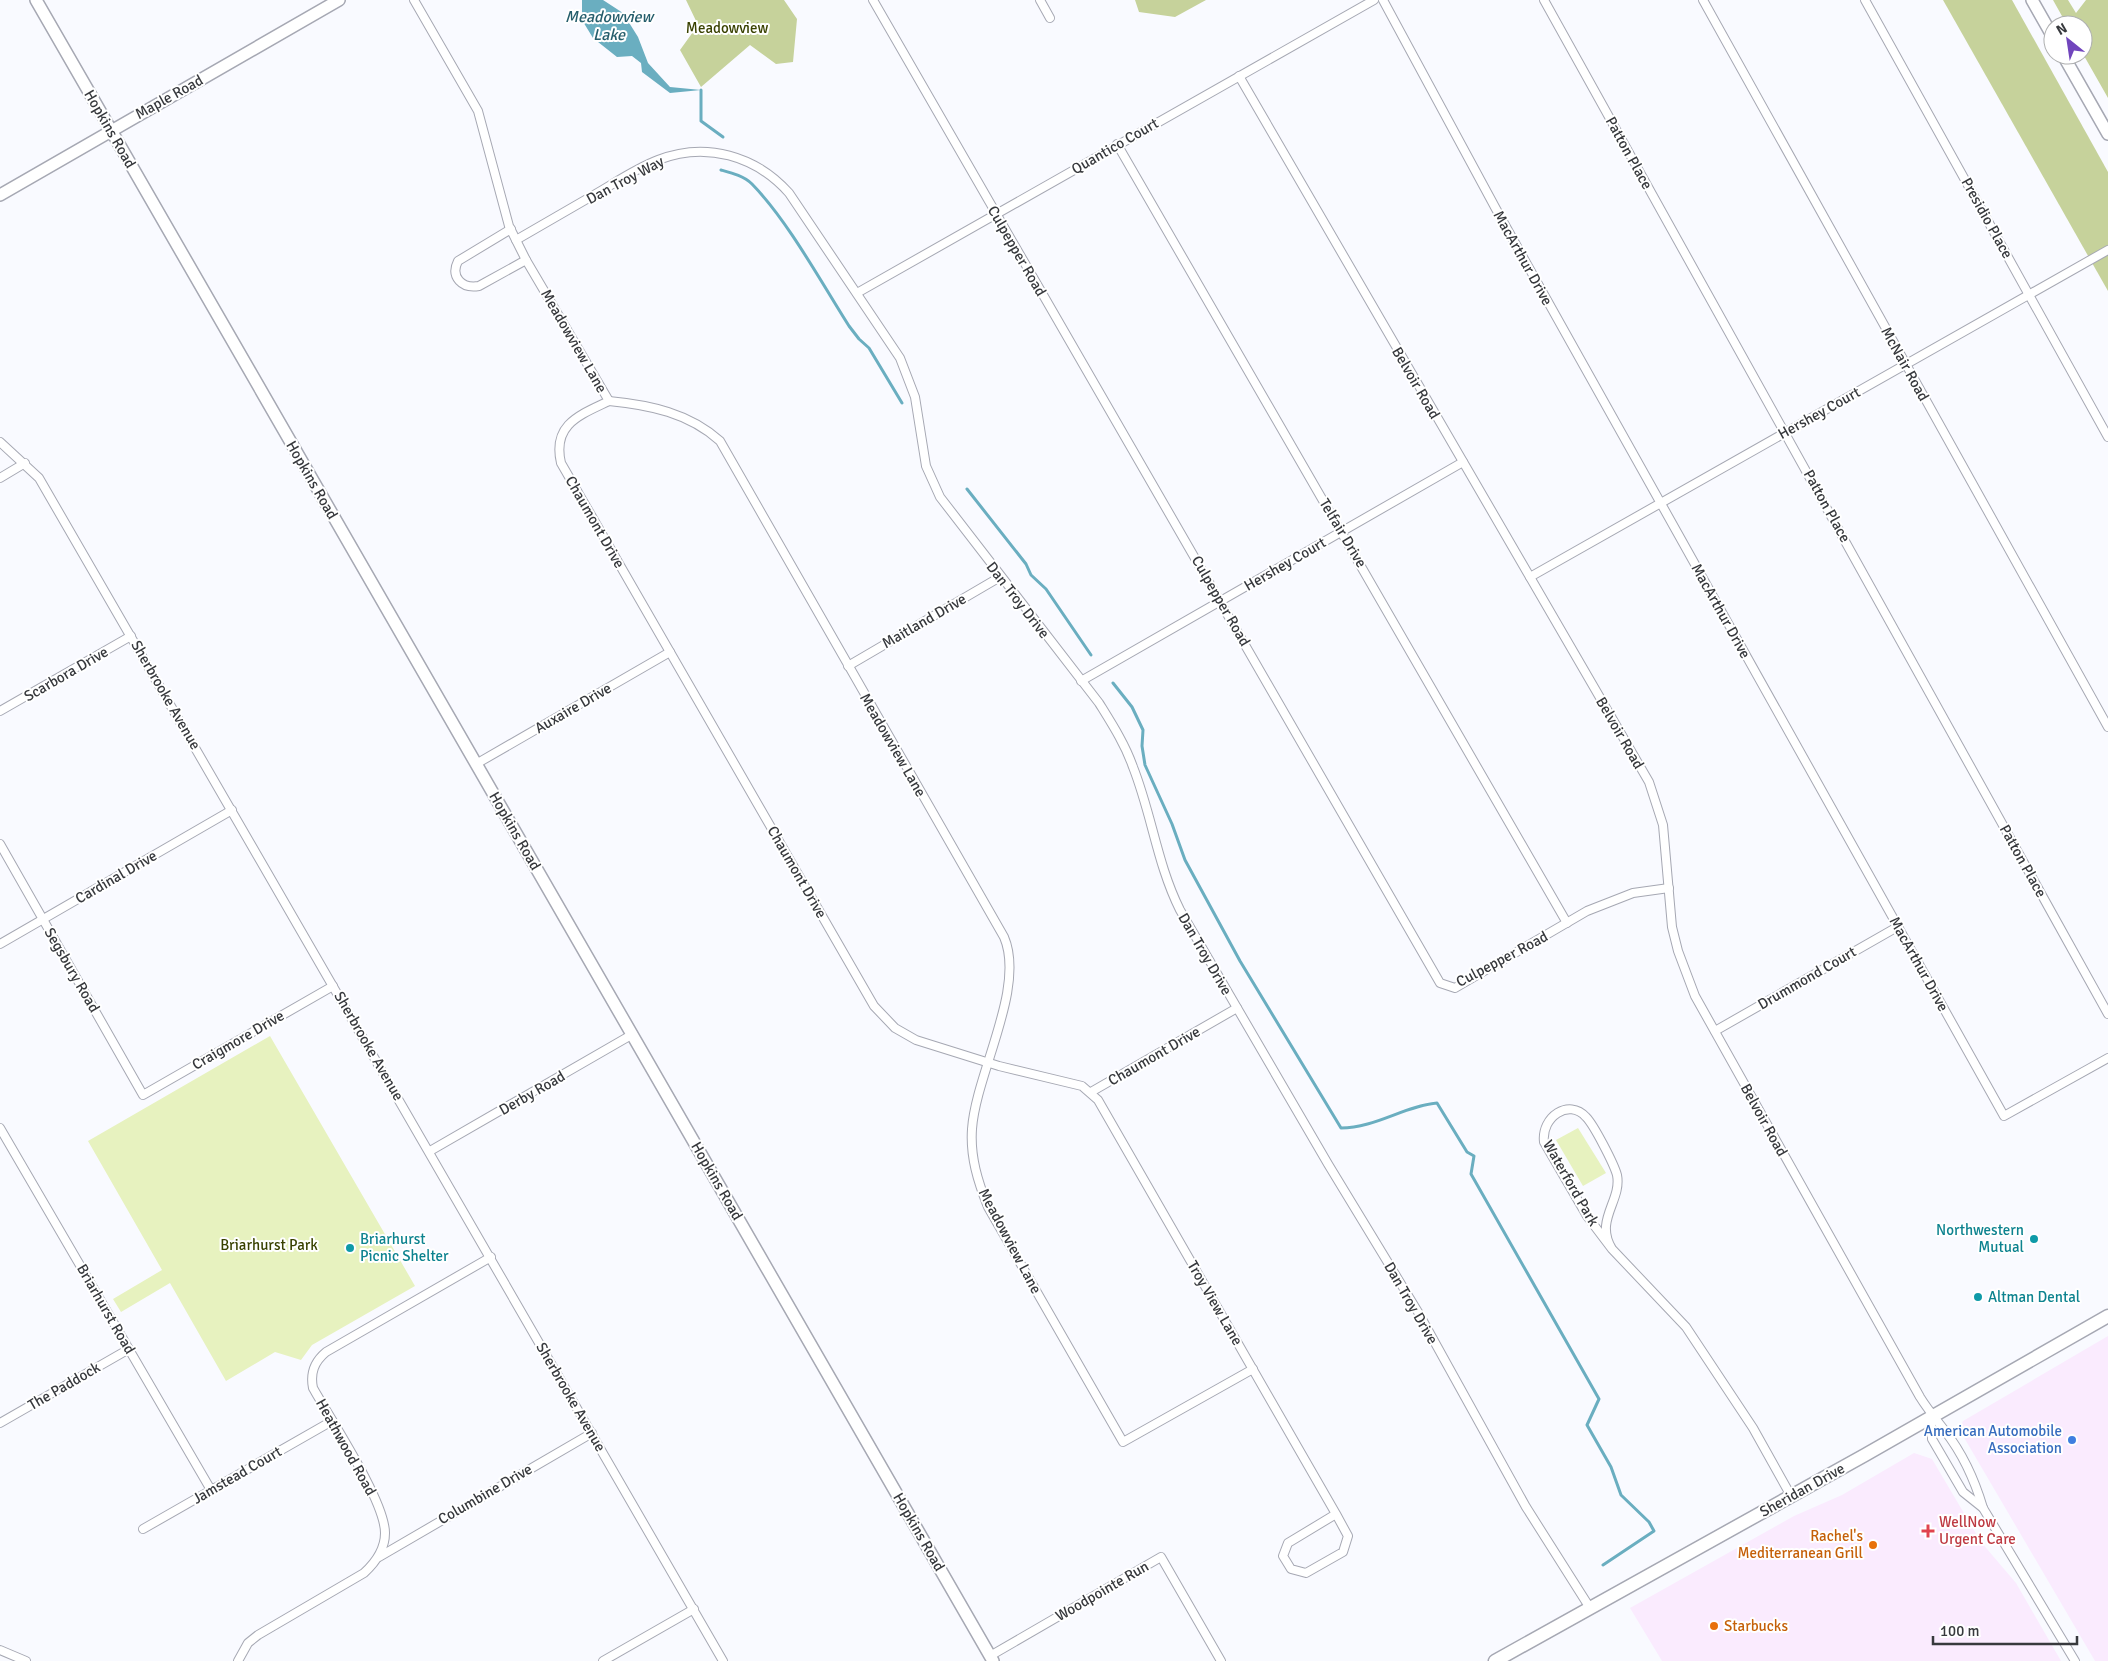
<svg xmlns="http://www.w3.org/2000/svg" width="2108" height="1661" font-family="Signika,sans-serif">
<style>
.commercial{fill:#faebfe}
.green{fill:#e7f2bf}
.forest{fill:#c6d29b}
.water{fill:#6aaec0}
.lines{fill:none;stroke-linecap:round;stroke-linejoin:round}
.stream{stroke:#6aaec0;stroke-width:3}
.street-casing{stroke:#a6a8b3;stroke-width:10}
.secondary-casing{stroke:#a6a8b3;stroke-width:14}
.primary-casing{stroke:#a6a8b3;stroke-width:15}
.street{stroke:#fff;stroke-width:8}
.secondary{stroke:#fff;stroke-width:11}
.primary{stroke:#fff;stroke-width:12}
.culture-dot{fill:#0f9aa8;stroke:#fff;stroke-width:2}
.shop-dot{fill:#3f7fe0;stroke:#fff;stroke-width:2}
.health-dot{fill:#e0444e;stroke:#fff;stroke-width:2}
.food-dot{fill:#e8710a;stroke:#fff;stroke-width:2}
.labels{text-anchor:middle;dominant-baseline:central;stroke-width:4;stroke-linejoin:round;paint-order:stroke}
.park-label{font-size:15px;fill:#394100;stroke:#fff}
.street-label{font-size:15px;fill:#37393d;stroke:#fff}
.culture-label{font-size:15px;fill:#0d838f;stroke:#fff;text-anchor:start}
.shop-label{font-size:15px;fill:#366cbe;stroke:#fff;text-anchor:end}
.health-label{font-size:15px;fill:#be3a42;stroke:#fff;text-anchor:start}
.food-label{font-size:15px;fill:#c56008;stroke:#fff;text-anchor:end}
.water-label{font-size:16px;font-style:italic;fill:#265e6c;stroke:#fff}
</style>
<rect width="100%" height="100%" fill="#f9faff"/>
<!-- commercial -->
<g class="commercial">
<polygon points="2108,1336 2108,1661 2095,1661 1959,1429 1963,1421"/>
<polygon points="1914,1453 1932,1459 1981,1542 2016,1583 2061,1661 1662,1661 1630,1608 1794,1516 1842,1495"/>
</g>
<!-- green -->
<g class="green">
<polygon points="270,1036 415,1286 312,1345 301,1360 275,1352 226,1381 170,1283 121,1312 113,1299 162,1270 88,1141"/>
<polygon points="1578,1128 1606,1173 1583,1186 1556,1140"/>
</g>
<!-- forest -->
<g class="forest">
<polygon points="686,0 784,0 797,19 793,62 776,64 750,45 701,87 680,50 698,25"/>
<polygon points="1135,0 1206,0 1175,17 1139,12"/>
<polygon points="1943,0 2012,0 2108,172 2108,291"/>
<polygon points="2053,0 2068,0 2076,13 2086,0 2108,0 2108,98 2083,54 2083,25 2067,25"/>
</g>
<!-- water -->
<polygon class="water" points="582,0 603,0 623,13 638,37 648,63 670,87 701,90 670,93 642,72 641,63 632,56 617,57 593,38 582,20"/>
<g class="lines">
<!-- stream -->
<g class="stream">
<polyline points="701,90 701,121 723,137"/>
<path d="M721,170C732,173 744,176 752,184C788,221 821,282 849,326L859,339L869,348L902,403"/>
<polyline points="967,489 1026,564 1031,575 1046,589 1091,655"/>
<path d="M1113,683L1132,707L1143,730L1142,746L1145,765L1172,824L1185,860L1240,961L1341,1128C1375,1128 1404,1106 1437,1103L1467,1152L1474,1156L1471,1174L1599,1399L1587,1425L1611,1467L1621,1495L1649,1522L1654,1531L1603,1565"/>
</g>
<!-- street casing -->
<g class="street-casing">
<g id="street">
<polyline points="414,0 478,111 509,226 526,260 609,401"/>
<polyline points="873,0 1440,983 1455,988 1587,911 1633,893 1669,888"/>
<polyline points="1040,0 1050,18"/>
<polyline points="1383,0 1496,209 2004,1116 2108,1058"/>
<polyline points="1544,0 2108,1014"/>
<polyline points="1703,0 2108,727"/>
<polyline points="1865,0 2108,437"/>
<path d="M1239,76L1649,782L1663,825L1672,927L1678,951L1695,996L1920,1397C1928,1410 1936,1419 1945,1431C1963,1454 1975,1481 1983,1508L2075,1661"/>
<polyline points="1117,144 1567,923"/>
<path d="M511,229L458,261C450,277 462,289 479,286L526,260"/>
<path d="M516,240C544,224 571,208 599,192C618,181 637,168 658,160C706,141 756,156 789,193L900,358L915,397L926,466L940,497L1099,703C1112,724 1125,744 1133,767C1152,815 1157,864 1180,910L1328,1164L1418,1312L1526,1507L1590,1608"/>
<polyline points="857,293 1374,0"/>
<path d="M609,401C580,415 552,424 561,463L874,1006L895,1028L916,1040L999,1066L1082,1086L1098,1100L1336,1514L1348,1536L1343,1552L1306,1573L1291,1569L1283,1556L1288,1543L1336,1514"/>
<path d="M609,401C650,405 689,413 720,441L1004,937C1026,988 976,1073 972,1129C970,1157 978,1182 988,1207L1123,1442L1253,1369"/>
<polyline points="0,442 39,478 723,1661"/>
<polyline points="0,478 25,463"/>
<polyline points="1530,577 2108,250"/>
<polyline points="848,666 1000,577"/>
<polyline points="1081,681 1463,462"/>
<polyline points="0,711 131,636"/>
<polyline points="476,764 670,652"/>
<polyline points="0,844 143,1095 333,986"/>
<polyline points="0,944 232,810"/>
<polyline points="1715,1031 1899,926"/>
<polyline points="1091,1092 1237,1008"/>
<polyline points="0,1128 211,1490"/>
<polyline points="430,1151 633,1034"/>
<path d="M1612,1249L1587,1216L1544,1142C1541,1117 1569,1098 1586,1117C1594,1125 1614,1164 1617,1175C1622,1201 1594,1220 1612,1249L1686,1327L1753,1428L1791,1496"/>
<polyline points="1931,1416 1932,1439 1963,1492 1983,1508"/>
<polyline points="0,1423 129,1349"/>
<polyline points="143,1529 332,1421"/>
<polyline points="379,1557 592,1433"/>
<polyline points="0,1650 26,1661"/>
<polyline points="990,1656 1161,1557 1221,1661"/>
<path d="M238,1661L248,1643L258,1635L364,1573C376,1562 385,1549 385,1533C385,1501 331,1420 313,1388C310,1373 314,1362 326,1352L491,1257"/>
<polyline points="603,1661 694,1609"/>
</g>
</g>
<!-- secondary casing -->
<g class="secondary-casing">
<g id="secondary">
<polyline points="36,0 993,1661"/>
<polyline points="2032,0 2053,37"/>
<polyline points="2063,55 2108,134"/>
<polyline points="0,195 339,0"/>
</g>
</g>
<!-- primary casing -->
<g class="primary-casing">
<polyline id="primary" points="1495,1661 1865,1455 2108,1316"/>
</g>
<!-- street -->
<use href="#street" class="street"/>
<!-- secondary -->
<use href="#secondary" class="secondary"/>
<!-- primary -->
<use href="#primary" class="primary"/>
</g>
<!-- markers -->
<g class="culture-dot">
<circle cx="2034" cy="1239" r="5"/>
<circle cx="350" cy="1248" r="5"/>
<circle cx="1978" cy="1297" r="5"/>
</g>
<circle class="shop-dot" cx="2072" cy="1440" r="5"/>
<path class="health-dot" d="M1925.5 1523.5h5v5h5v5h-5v5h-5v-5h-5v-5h5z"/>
<g class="food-dot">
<circle cx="1873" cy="1545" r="5"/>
<circle cx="1714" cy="1626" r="5"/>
</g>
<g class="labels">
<!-- park labels -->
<g class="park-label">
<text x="727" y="28">Meadowview</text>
<text x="269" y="1245">Briarhurst Park</text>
</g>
<!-- street labels -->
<g class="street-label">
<text transform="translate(169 97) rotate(-29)">Maple Road</text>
<text transform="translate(110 129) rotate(60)">Hopkins Road</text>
<text transform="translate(1115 146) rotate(-30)">Quantico Court</text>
<text transform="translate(1629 153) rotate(61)">Patton Place</text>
<text transform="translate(625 180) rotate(-28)">Dan Troy Way</text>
<text transform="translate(1987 218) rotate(61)">Presidio Place</text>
<text transform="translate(1017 251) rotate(60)">Culpepper Road</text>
<text transform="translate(1523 258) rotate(61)">MacArthur Drive</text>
<text transform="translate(574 341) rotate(60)">Meadowview Lane</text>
<text transform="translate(1905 364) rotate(61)">McNair Road</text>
<text transform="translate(1416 383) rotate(60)">Belvoir Road</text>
<text transform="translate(1819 413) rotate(-29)">Hershey Court</text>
<text transform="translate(312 480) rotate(60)">Hopkins Road</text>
<text transform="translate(1827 506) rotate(61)">Patton Place</text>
<text transform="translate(595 522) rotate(60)">Chaumont Drive</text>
<text transform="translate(1343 533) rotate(59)">Telfair Drive</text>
<text transform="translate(1285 564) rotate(-30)">Hershey Court</text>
<text transform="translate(1018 600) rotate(52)">Dan Troy Drive</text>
<text transform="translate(1221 601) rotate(60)">Culpepper Road</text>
<text transform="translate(1721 611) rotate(61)">MacArthur Drive</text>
<text transform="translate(924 621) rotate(-30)">Maitland Drive</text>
<text transform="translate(66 674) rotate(-30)">Scarbora Drive</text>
<text transform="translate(166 695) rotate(60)">Sherbrooke Avenue</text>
<text transform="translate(573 708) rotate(-30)">Auxaire Drive</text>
<text transform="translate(1620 733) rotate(60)">Belvoir Road</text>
<text transform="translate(893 745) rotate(60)">Meadowview Lane</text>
<text transform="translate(515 831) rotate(60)">Hopkins Road</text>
<text transform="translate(2023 861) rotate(61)">Patton Place</text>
<text transform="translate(797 872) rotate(60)">Chaumont Drive</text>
<text transform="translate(116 877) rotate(-30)">Cardinal Drive</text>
<text transform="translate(1205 954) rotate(60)">Dan Troy Drive</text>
<text transform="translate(1502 959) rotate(-28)">Culpepper Road</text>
<text transform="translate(1919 964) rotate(61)">MacArthur Drive</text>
<text transform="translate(72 970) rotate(60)">Segsbury Road</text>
<text transform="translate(1807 978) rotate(-30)">Drummond Court</text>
<text transform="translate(238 1040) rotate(-30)">Craigmore Drive</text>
<text transform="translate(369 1046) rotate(60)">Sherbrooke Avenue</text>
<text transform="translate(1154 1056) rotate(-30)">Chaumont Drive</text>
<text transform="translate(532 1093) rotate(-30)">Derby Road</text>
<text transform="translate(1764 1120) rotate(61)">Belvoir Road</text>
<text transform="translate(717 1181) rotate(60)">Hopkins Road</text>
<text transform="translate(1571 1183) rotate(60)">Waterford Park</text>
<text transform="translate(1010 1241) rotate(62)">Meadowview Lane</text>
<text transform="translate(1215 1303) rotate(60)">Troy View Lane</text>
<text transform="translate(1411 1303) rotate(60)">Dan Troy Drive</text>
<text transform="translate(106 1309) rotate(60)">Briarhurst Road</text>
<text transform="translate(64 1386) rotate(-30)">The Paddock</text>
<text transform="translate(571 1397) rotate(60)">Sherbrooke Avenue</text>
<text transform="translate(346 1447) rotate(61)">Heathwood Road</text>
<text transform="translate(237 1475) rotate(-30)">Jamstead Court</text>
<text transform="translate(1802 1490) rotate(-29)">Sheridan Drive</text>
<text transform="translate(485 1494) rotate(-30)">Columbine Drive</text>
<text transform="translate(919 1532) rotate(60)">Hopkins Road</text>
<text transform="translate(1102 1591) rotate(-30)">Woodpointe Run</text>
</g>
<!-- culture labels -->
<g class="culture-label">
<text x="2024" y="1230" text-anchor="end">Northwestern<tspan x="2024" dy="17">Mutual</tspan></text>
<text x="360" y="1239">Briarhurst<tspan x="360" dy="17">Picnic Shelter</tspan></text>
<text x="1988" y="1297">Altman Dental</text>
</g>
<!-- shop labels -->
<g class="shop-label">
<text x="2062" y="1431">American Automobile<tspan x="2062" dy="17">Association</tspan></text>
</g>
<!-- health labels -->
<g class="health-label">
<text x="1939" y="1522">WellNow<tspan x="1939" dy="17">Urgent Care</tspan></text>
</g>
<!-- food labels -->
<g class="food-label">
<text x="1863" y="1536">Rachel's<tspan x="1863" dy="17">Mediterranean Grill</tspan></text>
<text x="1724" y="1626" text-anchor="start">Starbucks</text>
</g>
<!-- water labels -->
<g class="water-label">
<text x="609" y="17">Meadowview<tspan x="609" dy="18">Lake</tspan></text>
</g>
</g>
<!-- north arrow -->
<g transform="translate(2068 40) rotate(330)"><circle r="24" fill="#ffffff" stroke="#afb0b1"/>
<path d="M0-4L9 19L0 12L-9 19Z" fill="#7145bd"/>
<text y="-8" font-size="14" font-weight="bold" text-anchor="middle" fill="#37393d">N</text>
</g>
<!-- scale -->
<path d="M1933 1636v8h144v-8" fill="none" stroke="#37393d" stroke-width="2.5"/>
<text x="1940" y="1636" font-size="15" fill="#37393d" stroke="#ffffff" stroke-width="4" paint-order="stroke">100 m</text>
</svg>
